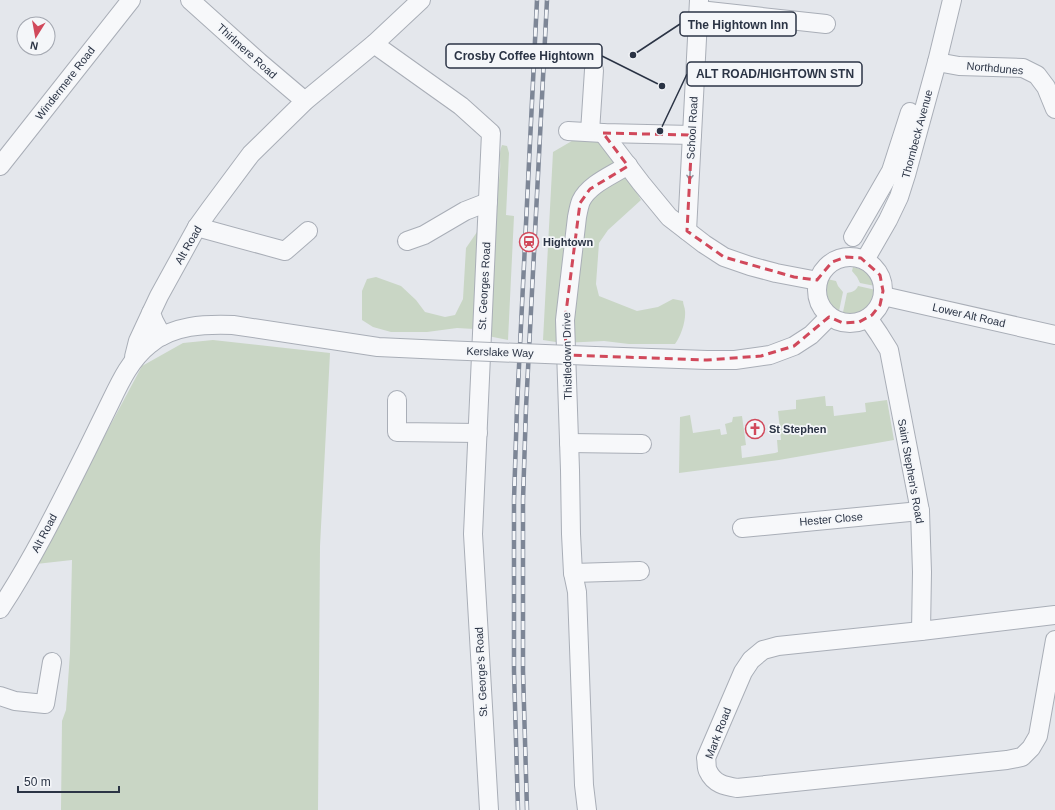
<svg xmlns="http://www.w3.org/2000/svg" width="1055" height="810" font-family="Arial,sans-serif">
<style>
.green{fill:#c9d6c5}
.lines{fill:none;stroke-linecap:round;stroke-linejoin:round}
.minor-casing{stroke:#a9aeb7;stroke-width:20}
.minor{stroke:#f7f8fa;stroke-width:18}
.rail-casing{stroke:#7d8696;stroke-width:4.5}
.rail{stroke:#f4f6f9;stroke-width:3;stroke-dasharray:9;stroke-linecap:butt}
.minor-bridge-casing{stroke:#a9aeb7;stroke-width:20;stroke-linecap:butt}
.minor-bridge{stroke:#f7f8fa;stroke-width:18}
.oneway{stroke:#9196a0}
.marked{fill:none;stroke:#d1495b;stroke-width:3;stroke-dasharray:8 5;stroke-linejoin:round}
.labels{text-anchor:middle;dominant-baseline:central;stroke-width:3.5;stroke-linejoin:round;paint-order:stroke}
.street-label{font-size:11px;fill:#2b3445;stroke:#f4f6f9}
.poi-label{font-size:11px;font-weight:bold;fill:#2b3445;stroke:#f4f6f9;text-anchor:start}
.leader{fill:none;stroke:#2b3445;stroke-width:1.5}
.callout-dot{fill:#2b3445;stroke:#f4f6f9;stroke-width:1.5}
.callout{fill:#f4f6f9;stroke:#2b3445;stroke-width:1.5}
.callout-label{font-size:12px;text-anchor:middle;font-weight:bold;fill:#2b3445}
</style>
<rect width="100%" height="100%" fill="#e4e7ec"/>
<!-- green -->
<g class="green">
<path d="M577,138L599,141L616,157L641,200L608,230L599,243L596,284L599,296L637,311L658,307L673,299L683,301C683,304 685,308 685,311C686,321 681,336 675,344H629L604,341L562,343L543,340L553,152Z"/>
<path d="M502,145L507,146L509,153L506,215L514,216L508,340L488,336L474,329L457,328L427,332H391L373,327L362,320V291L367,279L376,277L401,286L416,300L425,312L445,317L455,315L463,299L466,248L477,232L487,225C493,207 499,189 500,170C501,159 498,156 502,145Z"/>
<path d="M853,267C864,269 872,275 875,286L860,283L857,277L852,271Z"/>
<path d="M827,279L836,281L838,286L843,292L838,316C824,309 820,292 827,279Z"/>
<path d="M858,286L876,290C875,310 861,321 842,317L847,293C852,292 856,291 858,286Z"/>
<polygon points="213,340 330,353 320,546 318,810 61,810 62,721 66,710 70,653 72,560 36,564 142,366 183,343"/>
<polygon points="825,396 826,406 833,406 834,416 866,412 865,403 887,400 894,440 779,460 679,473 680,417 690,415 693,433 720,429 721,435 727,434 725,424 732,422 733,417 742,416 746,445 741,446 742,458 775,453 778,452 777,440 781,440 778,411 796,409 796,400"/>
</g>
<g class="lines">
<!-- minor casing -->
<g class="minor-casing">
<g id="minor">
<polyline points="190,0 259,62 305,101"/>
<polyline points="699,10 826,24"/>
<polyline points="374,44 461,106 491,133 473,534 489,810"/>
<polyline points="937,62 959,66 1023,68 1037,75 1046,87 1055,109"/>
<polyline points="568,131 603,133 692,135"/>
<polyline points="590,132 594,70"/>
<polyline points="603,133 641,183 669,217 704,244 724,257 750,266 776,273 818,281"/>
<polyline points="0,166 131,0"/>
<polyline points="197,227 285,251 308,231"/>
<polyline points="687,231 699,0"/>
<polyline points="853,237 891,171 910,112"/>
<polyline points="407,241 424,235 465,211 488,202"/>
<circle cx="850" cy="290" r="33"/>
<polyline points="865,260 888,220 899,197 906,175 937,62 952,0"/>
<polyline points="883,296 1055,335"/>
<polyline points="868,318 879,334 889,350 920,511 922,572 921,631"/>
<polyline points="162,336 154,321 151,313 159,296 197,227 210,209 251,154 305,101 374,44 421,0"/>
<polyline points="595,356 707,360 735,360 770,355 794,346 811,335 829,317"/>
<polyline points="134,357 138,341 151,313"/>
<polyline points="397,400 397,432 478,433"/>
<polyline points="569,443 642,444"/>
<polyline points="742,528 920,511"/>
<polyline points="573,573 640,571"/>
<path d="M0,609C33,559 60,504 87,450C95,434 103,417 111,401C121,380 131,359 150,344C173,325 205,324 233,325L378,347L443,350"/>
<path d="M1055,615L921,631L778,646L763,650L751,660L743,672L706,758C707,762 706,768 708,771C714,784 725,786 737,788L1007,760L1022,757L1031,748L1038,736L1055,640"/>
<polyline points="0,696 15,701 45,704 52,662"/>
<path d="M587,810L584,785L577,592L573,573L571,534L570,470L565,320L577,217C578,212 579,206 581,201C589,184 613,175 628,165"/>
</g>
</g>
<!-- minor -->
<use href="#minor" class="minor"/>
<!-- rail casing -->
<g class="rail-casing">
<g id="rail">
<polyline points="518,810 514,671 514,500 517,407 537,0"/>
<polyline points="527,810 523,671 523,500 526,408 547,0"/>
</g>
</g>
<!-- rail -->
<use href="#rail" class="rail"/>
<!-- minor-bridge casing -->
<g class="minor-bridge-casing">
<polyline id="minor-bridge" points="443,350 595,356"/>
</g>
<!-- minor-bridge -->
<use href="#minor-bridge" class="minor-bridge"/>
</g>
<!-- one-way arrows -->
<defs><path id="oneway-shaft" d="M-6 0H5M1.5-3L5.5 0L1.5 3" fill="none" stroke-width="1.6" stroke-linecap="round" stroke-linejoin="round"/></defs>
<use class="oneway" href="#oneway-shaft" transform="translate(690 174) rotate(93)"/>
<!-- marked area -->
<path class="marked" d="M603,133L692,135L687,231L724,257L794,277L817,280L832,262L846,257L861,258L880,275L883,291L880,305L872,315L859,322L843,323L829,317L794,346L761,356L707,360L566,355L565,320L580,203L590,189L628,166Z"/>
<!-- icons -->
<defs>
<g id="station-ring" transform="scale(1)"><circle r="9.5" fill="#f4f6f9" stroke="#d1495b" stroke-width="1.5"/><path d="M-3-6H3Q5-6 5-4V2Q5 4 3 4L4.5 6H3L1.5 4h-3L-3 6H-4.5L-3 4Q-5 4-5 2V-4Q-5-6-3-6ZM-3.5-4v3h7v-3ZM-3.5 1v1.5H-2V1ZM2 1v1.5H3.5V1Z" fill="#d1495b"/></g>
<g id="church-ring" transform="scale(1)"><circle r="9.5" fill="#f4f6f9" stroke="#d1495b" stroke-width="1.5"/><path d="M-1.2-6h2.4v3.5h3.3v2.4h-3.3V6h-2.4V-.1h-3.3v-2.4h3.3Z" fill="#d1495b"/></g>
</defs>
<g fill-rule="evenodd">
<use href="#station-ring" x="529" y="242"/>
<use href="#church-ring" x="755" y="429"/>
</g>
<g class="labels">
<!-- street labels -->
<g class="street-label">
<text transform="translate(247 51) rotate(42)">Thirlmere Road</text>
<text transform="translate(995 68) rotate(5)">Northdunes</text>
<text transform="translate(65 83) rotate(-52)">Windermere Road</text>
<text transform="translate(692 128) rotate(-87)">School Road</text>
<text transform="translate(917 134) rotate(-75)">Thornbeck Avenue</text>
<text transform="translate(188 245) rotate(-60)">Alt Road</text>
<text transform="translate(484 286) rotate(-87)">St. Georges Road</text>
<text transform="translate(969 315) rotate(13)">Lower Alt Road</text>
<text transform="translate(500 352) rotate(2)">Kerslake Way</text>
<text transform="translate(567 356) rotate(-91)">Thistledown Drive</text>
<text transform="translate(911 471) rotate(80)">Saint Stephen's Road</text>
<text transform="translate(831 519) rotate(-5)">Hester Close</text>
<text transform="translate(44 533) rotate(-62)">Alt Road</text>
<text transform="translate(481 672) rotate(-93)">St. George's Road</text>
<text transform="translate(718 733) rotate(-69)">Mark Road</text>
</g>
<!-- poi labels -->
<g class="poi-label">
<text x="543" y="242">Hightown</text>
<text x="769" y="429">St Stephen</text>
</g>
</g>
<!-- callouts -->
<path class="leader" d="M633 55L680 24M662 86L602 56M660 131L687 74"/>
<g class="callout-dot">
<circle cx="633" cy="55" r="4"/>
<circle cx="662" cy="86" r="4"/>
<circle cx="660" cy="131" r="4"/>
</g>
<g class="callout">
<rect x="680" y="12" width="116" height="24" rx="4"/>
<rect x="446" y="44" width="156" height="24" rx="4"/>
<rect x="687" y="62" width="175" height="24" rx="4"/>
</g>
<g class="callout-label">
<text x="738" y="29">The Hightown Inn</text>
<text x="524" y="60">Crosby Coffee Hightown</text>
<text x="775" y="78">ALT ROAD/HIGHTOWN STN</text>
</g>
<!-- north arrow -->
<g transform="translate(36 36) rotate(191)"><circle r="19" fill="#f4f6f9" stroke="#a4a8b1"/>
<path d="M0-3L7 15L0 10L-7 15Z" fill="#d1495b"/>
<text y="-6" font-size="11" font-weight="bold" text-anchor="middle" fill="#2b3445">N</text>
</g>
<!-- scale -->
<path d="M18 786v6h101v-6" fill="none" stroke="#2b3445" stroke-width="2"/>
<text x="24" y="786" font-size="12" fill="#2b3445" stroke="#f4f6f9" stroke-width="3" paint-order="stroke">50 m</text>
</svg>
